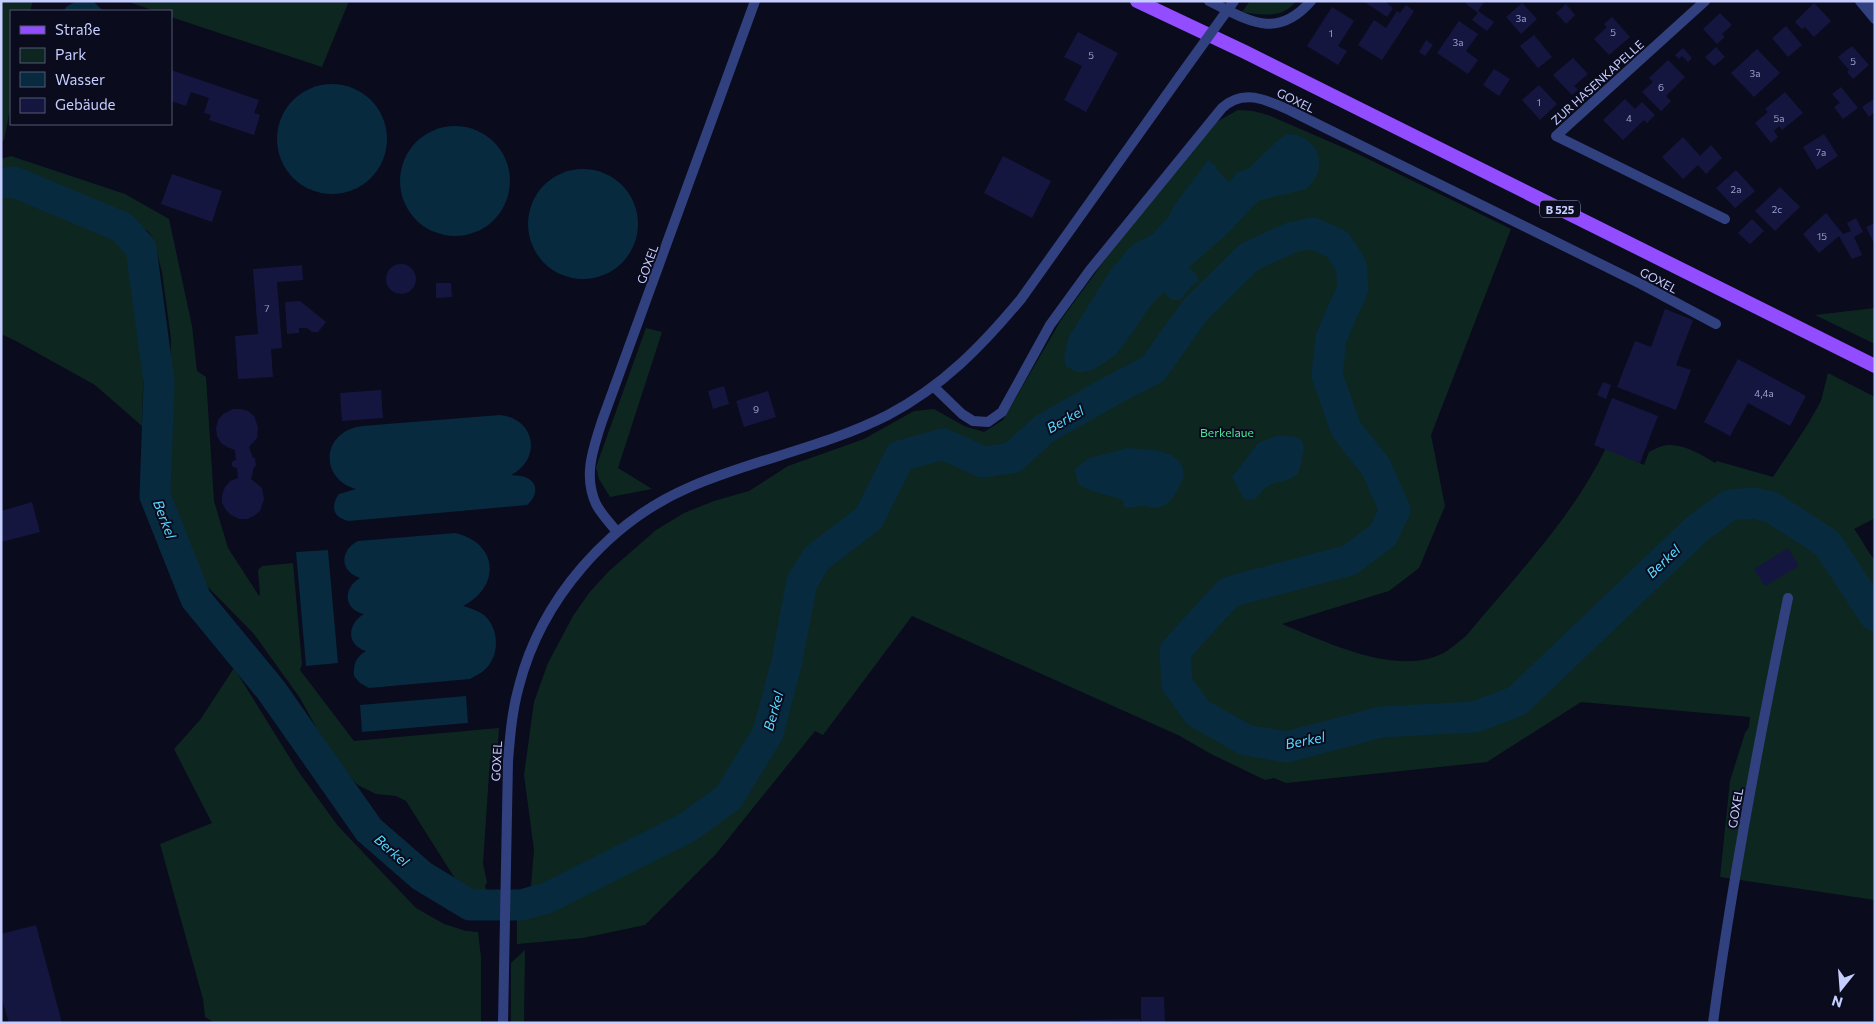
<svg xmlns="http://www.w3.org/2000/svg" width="1876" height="1024" font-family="Commissioner,sans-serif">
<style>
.green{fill:#0d2720}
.water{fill:#072a3e}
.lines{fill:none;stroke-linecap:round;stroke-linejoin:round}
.river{stroke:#072a3e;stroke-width:31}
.building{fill:#15163f}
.minor{stroke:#31417f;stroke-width:10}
.primary{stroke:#914dff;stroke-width:14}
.minor-bridge{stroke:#31417f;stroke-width:10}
.labels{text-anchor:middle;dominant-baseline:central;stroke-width:4;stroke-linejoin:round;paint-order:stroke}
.number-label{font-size:10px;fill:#9a9fcf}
.shield{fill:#0a0b1d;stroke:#8e93bb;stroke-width:1}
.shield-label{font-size:11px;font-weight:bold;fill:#c6cdff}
.street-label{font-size:12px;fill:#c6cdff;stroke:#0a0b1d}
.park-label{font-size:12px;fill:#4ae699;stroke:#0a0b1d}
.water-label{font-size:14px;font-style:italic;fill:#54daff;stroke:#0a0b1d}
</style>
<rect width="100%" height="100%" fill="#0a0b1d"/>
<!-- green -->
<g class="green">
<polygon points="1,1 33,1 30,11 11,11 11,104 4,140 1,142"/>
<polygon points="126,1 349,1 322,67 171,17 171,11 155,11"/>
<path d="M1250,1H1296C1283,19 1261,15 1242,12Z"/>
<path d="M1238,110L1253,111L1268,115L1358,154L1511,229L1431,435L1445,506L1419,568L1389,591L1282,624C1323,641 1390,673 1434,657C1447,653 1456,644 1466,636C1515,577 1573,517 1606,448L1644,465L1649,452C1655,449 1662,445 1668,445C1685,444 1702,455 1715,463L1717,461L1773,477L1808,424L1821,401L1828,373L1875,397V518L1854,529C1862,539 1866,550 1875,560V900L1720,877L1730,781L1745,733L1749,727L1750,717L1581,702L1487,762L1286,783L1274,778L1265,780L1211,754L1180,736L912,616L823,735L815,731L716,854L645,925L583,938L517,944V895L531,886L534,850L524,775L534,702L548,663L573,616L589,593L609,571L656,530L684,513L714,501L749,491L788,466L864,439L914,411L934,409L964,426L984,432L1003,420L1061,320L1153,194L1218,121Z"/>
<polygon points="11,156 125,194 169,219 192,326 197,371 206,377 214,501 228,548 259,596 260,594 258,570 262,566 293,563 302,664 300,670 354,741 499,728 497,756 490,759 483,864 487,882 485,886 487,893 467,890 454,877 406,801 396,796 376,794 358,785 343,770 333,758 300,698 254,634 203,582 193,564 167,486 171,339 162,272 153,238 148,231 135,225 113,209 53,187 40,177 14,169 1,167 1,159"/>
<path d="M1,191H5L119,240C123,245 128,250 131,255C152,289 142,385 142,426L95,385L16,341L1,334Z"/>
<polygon points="1875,308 1875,344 1815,315"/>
<polygon points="646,328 662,332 618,468 652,489 610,497 599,479 596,467"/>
<polygon points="234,668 298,771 338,826 416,908 444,924 466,931 478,932 481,957 481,1023 215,1023 205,1017 203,999 160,844 212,823 174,749 200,720"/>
<polygon points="525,950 524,1023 511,1023 511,963"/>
</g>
<!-- water -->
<g class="water">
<polygon points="76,1 94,2 103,11 64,11 66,7"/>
<circle cx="332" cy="139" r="55"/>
<circle cx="455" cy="181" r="55"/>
<path d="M1287,134C1318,134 1331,168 1306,189L1261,200L1252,207L1227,234L1189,267L1198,277L1199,283L1195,282L1180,300H1171L1164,292L1151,305L1123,346L1114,356L1095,369L1084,372H1076L1066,366L1064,358L1068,338L1110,271L1132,245L1153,234L1169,216L1173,207L1208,160L1217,167L1216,169L1229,182L1238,172L1248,169L1275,143Z"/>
<circle cx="583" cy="224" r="55"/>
<path d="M500,415C536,419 542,459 511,475C516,476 522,475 527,478C540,484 536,498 527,505L349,521C333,518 330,506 339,494L356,489C318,478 322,431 362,426Z"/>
<path d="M1276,436C1295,436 1309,434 1302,458C1301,463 1300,470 1298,473C1291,483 1274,480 1266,487C1257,495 1260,502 1244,499L1232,477L1258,443Z"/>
<path d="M1128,448C1147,450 1184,448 1184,476C1178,489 1173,506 1156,508C1152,508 1148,507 1144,506C1137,506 1130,509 1124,507L1123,500L1087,489L1078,484L1075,469L1089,458Z"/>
<path d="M455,533C499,543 501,587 463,606C470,608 477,610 484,615C498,627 500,651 489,665C484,672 477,675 470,679L369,688L360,683L354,676C353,664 356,657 366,651C346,645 347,624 364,614C343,609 343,588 360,578C339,571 340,550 358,541Z"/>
<polygon points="328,550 338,663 306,666 296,552"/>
<polygon points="466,696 468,723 362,732 360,705"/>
</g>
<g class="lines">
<!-- river -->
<polyline class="river" points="1,183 14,182 122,227 141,248 159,382 155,496 196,599 271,690 369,830 422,876 470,905 521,905 547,898 688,827 729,797 768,733 786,665 802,582 817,558 869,518 900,456 943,444 983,462 1012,458 1044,429 1111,391 1153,369 1196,309 1249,257 1290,238 1312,233 1337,244 1351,265 1353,288 1331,338 1327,375 1346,429 1376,467 1395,510 1383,535 1350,560 1229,592 1175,651 1177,684 1198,713 1246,740 1287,747 1381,722 1475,717 1517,701 1698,528 1730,505 1752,503 1771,507 1827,543 1875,616"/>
</g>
<!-- building -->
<g class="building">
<polygon points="1363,1 1385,1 1393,8 1387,17"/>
<polygon points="1466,1 1485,1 1478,11 1494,22 1487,31 1472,20 1478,13 1465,3"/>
<polygon points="1522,3 1537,19 1521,34 1506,17"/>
<polygon points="1814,3 1831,21 1814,37 1805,27 1802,29 1795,22"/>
<polygon points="1566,4 1575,15 1566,24 1556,13"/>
<polygon points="1406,5 1414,11 1382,60 1358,45 1374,20 1386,28 1397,11 1400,13"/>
<polygon points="1332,7 1354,21 1338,46 1347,51 1338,65 1307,46"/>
<polygon points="1720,13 1732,25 1722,34 1725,37 1717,44 1703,29"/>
<polygon points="1612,17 1630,37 1609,55 1594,39 1607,27 1604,24"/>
<polygon points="1459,21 1478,34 1466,51 1478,60 1468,74 1437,53"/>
<polygon points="1786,26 1802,45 1788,57 1772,38"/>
<polygon points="1078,32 1118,53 1086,112 1064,100 1082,66 1064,57"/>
<polygon points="1534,35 1552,57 1538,68 1520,46"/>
<polygon points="1426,40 1433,45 1425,56 1419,52"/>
<polygon points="1852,46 1869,65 1853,79 1847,72 1849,70 1838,57"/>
<polygon points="1716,47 1725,57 1714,66 1705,57"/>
<polygon points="1683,48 1692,58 1688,62 1682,56 1679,59 1675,55"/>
<polygon points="1757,49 1780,73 1754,97 1731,73"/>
<polygon points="1573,58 1588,74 1574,86 1578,90 1572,95 1553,75"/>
<polygon points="1668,60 1685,77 1666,96 1671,101 1661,111 1642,92 1653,82 1649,78"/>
<polygon points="1494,69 1510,79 1499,96 1483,85"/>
<polygon points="171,70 259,100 254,113 260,115 254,135 209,120 211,115 204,113 209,98 191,92 186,106 171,101"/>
<polygon points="1539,85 1557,104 1540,120 1522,100"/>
<polygon points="1841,87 1858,108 1843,119 1834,107 1840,103 1832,94"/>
<polygon points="1785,92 1803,113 1782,130 1779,126 1774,131 1778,137 1771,143 1755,123 1768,112 1765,109"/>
<polygon points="1875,98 1875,116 1873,113 1869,117 1862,107"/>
<polygon points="1625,99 1635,109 1642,102 1655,115 1647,123 1644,120 1623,140 1603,120"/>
<polygon points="1824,134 1838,156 1817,170 1803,147"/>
<polygon points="1683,137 1700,156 1711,145 1722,158 1706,174 1698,165 1683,179 1662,157"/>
<polygon points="1003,156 1051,181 1032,218 984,193"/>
<polygon points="1736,170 1755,191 1735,208 1716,188"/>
<polygon points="172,174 222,191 212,222 161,204"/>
<polygon points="1780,187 1800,207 1775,231 1755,211"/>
<polygon points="1826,213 1843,234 1851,231 1847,223 1856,218 1863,232 1854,237 1862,255 1852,259 1839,236 1819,253 1803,234"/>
<polygon points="1752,219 1764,231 1750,244 1738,233"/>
<polygon points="1875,223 1875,245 1866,227"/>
<circle cx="401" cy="279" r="15"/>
<polygon points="302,265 303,280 277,282 282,348 271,349 273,377 238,379 235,336 258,334 253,269"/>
<polygon points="436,283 451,283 452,297 436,298"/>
<polygon points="300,301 326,322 318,332 312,332 307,328 299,328 299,333 287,334 285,302"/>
<polygon points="1665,309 1693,320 1676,365 1691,370 1676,410 1617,387 1635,341 1651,347"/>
<polygon points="1738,359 1806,396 1790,426 1748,403 1730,436 1704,422"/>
<polygon points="1603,382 1611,385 1606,399 1597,395"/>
<polygon points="724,386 729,404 713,409 708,391"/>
<polygon points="381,390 383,418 342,421 340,393"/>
<polygon points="768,391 776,417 744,427 736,401"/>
<polygon points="1612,398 1658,416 1640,463 1594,445"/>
<polygon points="233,409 241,409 248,411 254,416 258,427 257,438 249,447 253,458 255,458 256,466 254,467 251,479 262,488 264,499 260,511 254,516 247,519 239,519 231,515 226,510 222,503 222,495 225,487 230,481 238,478 237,468 233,467 231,464 233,461 236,460 235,450 227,447 221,443 217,436 216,428 218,420 223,414"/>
<polygon points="32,502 40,532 1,542 1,511"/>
<polygon points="1788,548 1799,566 1765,586 1754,569"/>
<polygon points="36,925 62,1023 9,1023 1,996 1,934"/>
<polygon points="1141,997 1164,997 1165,1023 1141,1023"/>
<polygon points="1140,1019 1140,1023 1080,1023 1080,1020"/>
</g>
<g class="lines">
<!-- minor -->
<g class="minor">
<path d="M1209,1C1248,20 1276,41 1311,1"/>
<polyline points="1705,1 1556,136 1725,219"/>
<polyline points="1860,1 1875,19"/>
<polyline points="1867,9 1875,3"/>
<path d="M934,387L962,414L973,421L988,422L1002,412L1050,325L1090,270L1222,108C1244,88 1267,100 1291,111L1641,284L1716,324"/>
<path d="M617,532C610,523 601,514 596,504C583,476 593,449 602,421L755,1"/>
<path d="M503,1023L508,761C510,736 512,711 519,686C541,600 608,522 690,487C755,459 825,447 888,415C943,386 982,346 1021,299L1180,76"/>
<path d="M1713,1023C1732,880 1759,739 1788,598"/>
</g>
<!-- primary -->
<polyline class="primary" points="1137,1 1245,52 1875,366"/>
<!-- minor-bridge -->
<polyline class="minor-bridge" points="1180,76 1234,1"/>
</g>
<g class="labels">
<!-- number labels -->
<g class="number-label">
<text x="1521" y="18">3a</text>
<text x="1613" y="32">5</text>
<text x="1331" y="33">1</text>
<text x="1458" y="42">3a</text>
<text x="1091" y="55">5</text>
<text x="1853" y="61">5</text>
<text x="1755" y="73">3a</text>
<text x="1661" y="87">6</text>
<text x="1539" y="102">1</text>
<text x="1629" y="118">4</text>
<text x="1779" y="118">5a</text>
<text x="1821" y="152">7a</text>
<text x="1736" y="189">2a</text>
<text x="1777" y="209">2c</text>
<text x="1822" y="236">15</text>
<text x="267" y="308">7</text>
<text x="1764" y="393">4,4a</text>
<text x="756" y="409">9</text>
</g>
<!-- shield labels -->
<rect class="shield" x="1540" y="200.5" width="40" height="17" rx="4"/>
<g class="shield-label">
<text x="1560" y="209">B 525</text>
</g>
<!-- street labels -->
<g class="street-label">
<text transform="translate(1597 82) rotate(-42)">ZUR HASENKAPELLE</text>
<text transform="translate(1296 100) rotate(26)">GOXEL</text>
<text transform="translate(647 264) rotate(-70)">GOXEL</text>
<text transform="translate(1659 280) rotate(28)">GOXEL</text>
<text transform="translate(496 761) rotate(-87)">GOXEL</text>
<text transform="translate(1735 808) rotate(-80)">GOXEL</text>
</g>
<!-- park labels -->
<g class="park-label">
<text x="1227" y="432">Berkelaue</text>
</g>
<!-- water labels -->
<g class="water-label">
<text transform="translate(1065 419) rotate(-30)">Berkel</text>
<text transform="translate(165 519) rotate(69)">Berkel</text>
<text transform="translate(1663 561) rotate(-44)">Berkel</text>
<text transform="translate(773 711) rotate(-74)">Berkel</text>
<text transform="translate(1305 740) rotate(-11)">Berkel</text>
<text transform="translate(392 850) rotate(41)">Berkel</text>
</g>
</g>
<!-- border -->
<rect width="1876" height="1024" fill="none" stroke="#c6cdff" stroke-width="5"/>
<!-- legend -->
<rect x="10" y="10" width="162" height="115" fill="#0a0b1d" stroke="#555977"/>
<rect x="20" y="26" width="25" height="8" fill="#914dff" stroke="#555977"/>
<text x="55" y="35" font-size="15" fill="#c6cdff">Straße</text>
<rect x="20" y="48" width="25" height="15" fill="#0d2720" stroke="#555977"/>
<text x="55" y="60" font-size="15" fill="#c6cdff">Park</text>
<rect x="20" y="72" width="25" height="15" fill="#072a3e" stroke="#555977"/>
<text x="55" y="85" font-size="15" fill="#c6cdff">Wasser</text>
<rect x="20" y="98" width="25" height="15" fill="#15163f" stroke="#555977"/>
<text x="55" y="110" font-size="15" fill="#c6cdff">Gebäude</text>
<!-- north arrow -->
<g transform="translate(1841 989) rotate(197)" stroke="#0a0b1d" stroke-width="4" paint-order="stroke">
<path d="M0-4L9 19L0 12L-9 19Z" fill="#c6cdff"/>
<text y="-8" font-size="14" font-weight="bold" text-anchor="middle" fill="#c6cdff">N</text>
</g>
</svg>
